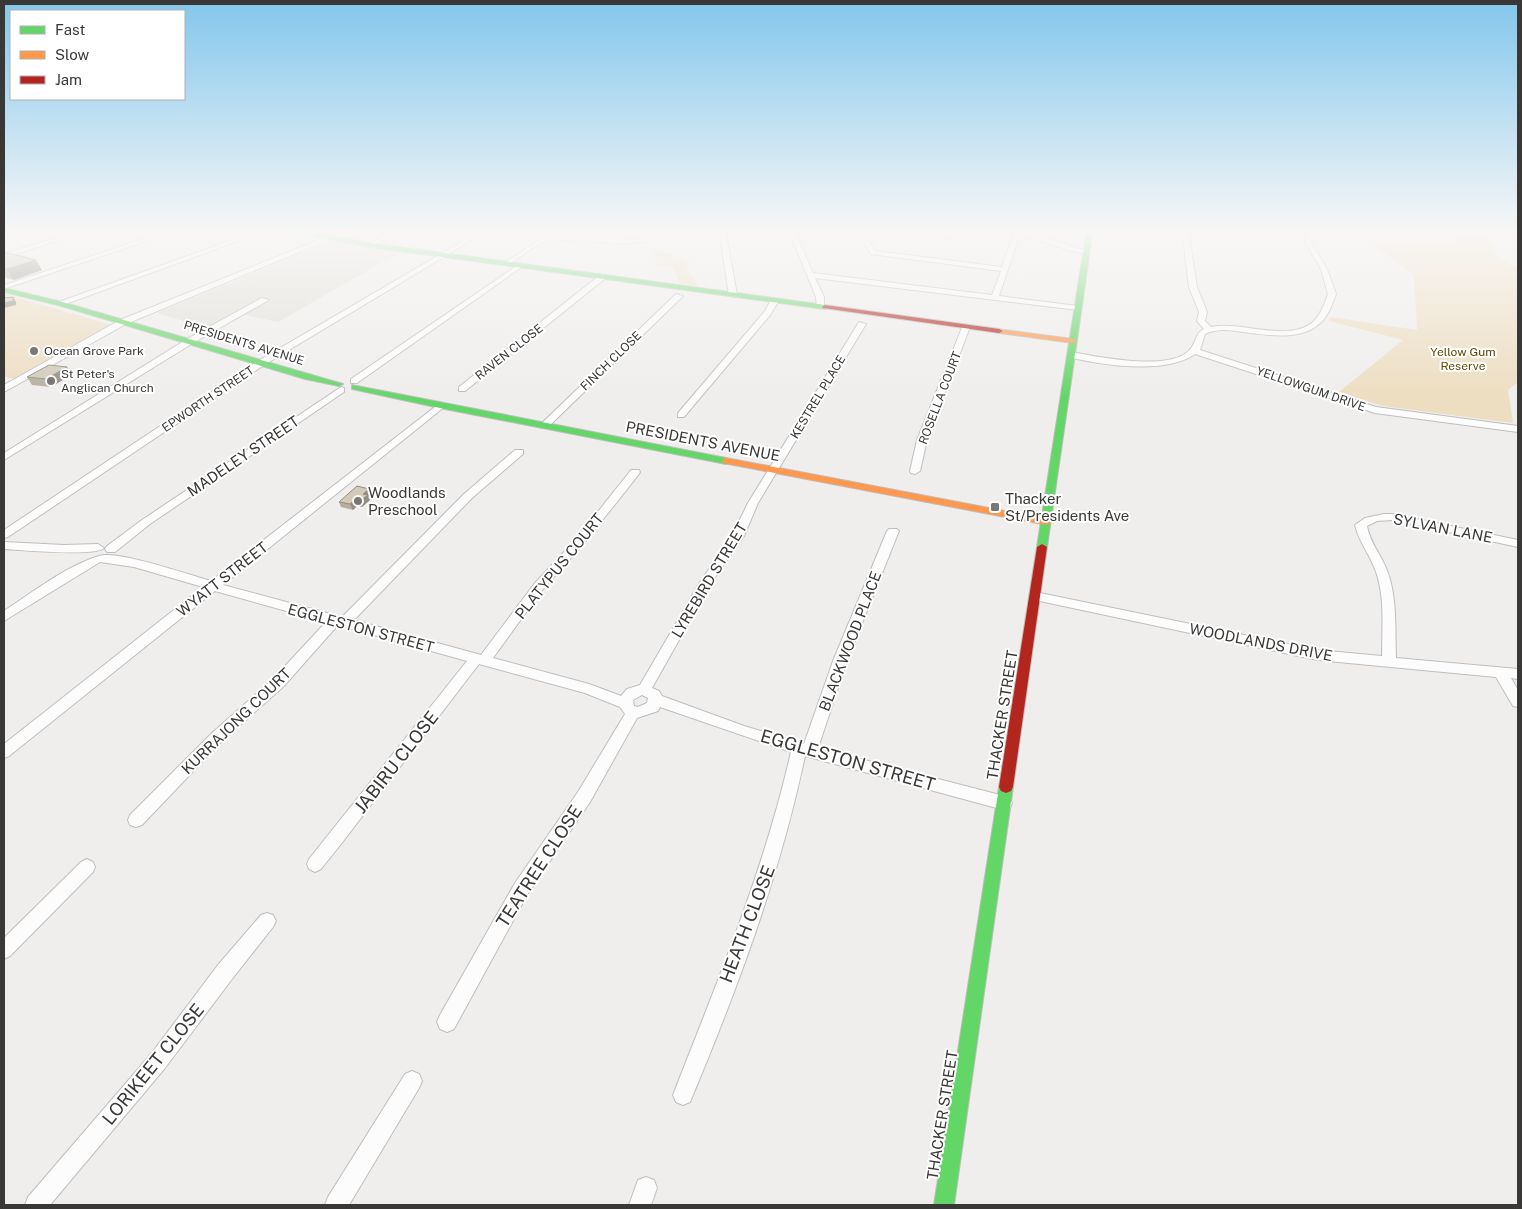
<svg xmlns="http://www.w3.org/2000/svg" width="1522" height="1209" font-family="'Public Sans',sans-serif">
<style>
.built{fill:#e2dfd9}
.green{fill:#edddc1}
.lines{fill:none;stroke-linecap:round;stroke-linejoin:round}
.street-casing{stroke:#bfbebd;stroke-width:2}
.fast-casing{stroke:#bfbebd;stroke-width:2}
.slow-casing{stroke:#bfbebd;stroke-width:2}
.jam-casing{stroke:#bfbebd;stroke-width:2}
.street{fill:#fdfcfc;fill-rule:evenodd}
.fast{fill:#63d668;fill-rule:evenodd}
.slow{fill:#ff974d;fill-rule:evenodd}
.jam{fill:#b3261e;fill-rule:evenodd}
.wall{fill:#b5ad9f}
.shaded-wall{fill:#938d82}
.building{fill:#d2c9b9;stroke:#938d82}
.poi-dot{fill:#797876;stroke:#fff;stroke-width:2}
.labels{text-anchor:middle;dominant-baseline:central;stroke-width:4;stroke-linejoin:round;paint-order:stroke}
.far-street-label{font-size:12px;fill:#393837;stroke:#fff}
.far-poi-label{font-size:12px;fill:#393837;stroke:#fff;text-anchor:start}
.far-park-label{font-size:12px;fill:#634600;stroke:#fff}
.street-label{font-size:15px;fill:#393837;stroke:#fff}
.poi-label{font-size:15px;fill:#393837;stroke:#fff;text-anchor:start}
.near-street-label{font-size:18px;fill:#393837;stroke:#fff}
</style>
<rect width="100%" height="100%" fill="#efeeec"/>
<!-- built -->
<polygon class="built" points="333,240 402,251 278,322 237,313 206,328 157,313"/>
<!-- green -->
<g class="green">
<polygon points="1462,231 1485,235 1498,257 1518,268 1518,382 1508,390 1513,423 1383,406 1339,392 1403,340 1329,321 1331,317 1417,330 1414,275 1368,241 1450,244"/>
<polygon points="649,248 654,248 689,261 687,269 698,286 680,283 672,266 659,266"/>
<polygon points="4,294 112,325 16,379 4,377"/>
</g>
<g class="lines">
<!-- street casing -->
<g class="street-casing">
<g id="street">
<polygon points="85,229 93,229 4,258 4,254"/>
<polygon points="174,229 182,229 4,289 4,285"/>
<polygon points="263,229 271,229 63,305 56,303"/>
<polygon points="397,229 404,229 372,246 367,245"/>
<polygon points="477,229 483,229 467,243 264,365 8,537 4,538 4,530 258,361 463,241"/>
<path d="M548,229H554L549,237H604L638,240L648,237L650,229H656L653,239C620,250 583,236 548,241C538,242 518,259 508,265H504V263L543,238Z"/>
<polygon points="719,229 725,229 737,295 733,297 729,295"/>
<polygon points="790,229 796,229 797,236 813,273 992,295 1001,271 871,254 855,229 861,229 875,251 1002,267 1014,232 1010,229 1020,229 1089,252 1086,254 1072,251 1020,234 999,296 1078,306 1082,308 1078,310 815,278 824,297 824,306 817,308 816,297 791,236"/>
<polygon points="914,229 922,229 951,237 948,239"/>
<path d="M1182,229H1188L1197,287L1207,312L1205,321L1211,327C1241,320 1289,344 1314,321C1321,314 1325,303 1328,294L1321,269L1305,242L1309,229H1315L1311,242L1327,269L1336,294C1332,305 1328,317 1319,324C1301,341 1266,335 1243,332C1230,330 1218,328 1205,334L1200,350L1376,407L1518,426V432L1375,413L1195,354C1165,375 1102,365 1068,357V353L1071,352C1099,357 1158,369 1183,355C1198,347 1193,334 1204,329L1197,321L1199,312L1189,287Z"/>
<polygon points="1459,229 1472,229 1518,235 1518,239"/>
<polygon points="331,235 334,237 333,238 126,324 4,392 4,385 120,320"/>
<polygon points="518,265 523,266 357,383 351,383 351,379"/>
<polygon points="600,275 607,277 465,391 459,391 459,387"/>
<polygon points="676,294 683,296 547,428 541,428 541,424"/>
<polygon points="262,298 269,300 193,343 4,460 4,453 187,339"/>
<polygon points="772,298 779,300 771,314 684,417 678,417 678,413 765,311"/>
<path d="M859,322L866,324L758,503L744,536L711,583L652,688L659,691L662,696L744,726L804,744L833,661L887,531L889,529H897L899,531L847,661L818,748L1004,796L1010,798L1012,803L1010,808L1004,810L805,756C780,875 737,990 690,1102L683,1105L676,1102L673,1095C717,982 764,871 791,752L660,707L658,711L637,718L590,802L527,895L454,1029L447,1032L440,1029L437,1022L440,1015L515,883L578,792L625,714L620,707L585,693L479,664L341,844L321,869L315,872L309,869L307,864L309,859L467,661L338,625L283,687L222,741L142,825L136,827L130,825L128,820L130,815L212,733L273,679L326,622L215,591L9,756L4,758V744L203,587L134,567L100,562L4,621V611C33,592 66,566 99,556C118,550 189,575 211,581L440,403L445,406L443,408L223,585L342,617L464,494L515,450H523V454L472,498L354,620L481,655L535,583L578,537L631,470H639L640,472L639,474L586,541L543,589L493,658L589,684L621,696L627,689L640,685L700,582L732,536L748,503ZM642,695L648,698L647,703L638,707L634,706L633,700Z"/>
<polygon points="963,325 970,327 927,440 920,471 915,474 911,473 910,471 917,440"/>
<polygon points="341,387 344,388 344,392 150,524 115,552 107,552 105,549 107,546 142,520"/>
<path d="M1384,514H1393L1518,540V547L1393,520L1377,521L1367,526C1370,544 1384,558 1389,576C1397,602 1395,630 1396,658L1518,669V679L1511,678L1518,690V707L1513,706L1496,677L1317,660L1035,600L1029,596L1035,592L1317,650L1382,656C1382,629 1385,601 1377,575C1372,557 1359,543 1355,525L1365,518Z"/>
<path d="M4,542L64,545L98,544L104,548C95,557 20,550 4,549Z"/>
<polygon points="87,859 93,862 95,867 93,872 10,956 4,959 4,938 81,862"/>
<polygon points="267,913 273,915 276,921 273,927 232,979 165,1068 50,1205 25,1205 28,1197 151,1054 218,965 261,915"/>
<polygon points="412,1071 419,1074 422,1081 419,1088 349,1205 325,1205 328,1197 405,1074"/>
<polygon points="646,1177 654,1180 657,1188 651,1205 629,1205 638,1180"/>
</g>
</g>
<!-- fast casing -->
<g class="fast-casing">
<g id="fast">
<polygon points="287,229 295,229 370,243 825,305 828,307 825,309 370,247 289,231"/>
<polygon points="1087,229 1093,229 1047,547 1042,550 1037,547"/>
<polygon points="4,288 62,302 343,384 339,386 305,379 58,305 4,292"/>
<polygon points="352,385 726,458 731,461 726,464 440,408 352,389"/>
<polygon points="1006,781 1011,783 1013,787 954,1205 934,1205 999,787 1001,783"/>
</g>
</g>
<!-- slow casing -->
<g class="slow-casing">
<g id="slow">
<polygon points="996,329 1073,339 1077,341 1073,343 999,333 995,331"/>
<polygon points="726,458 1047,519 1052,522 1047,525 723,463 723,459"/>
</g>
</g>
<!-- jam casing -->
<g class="jam-casing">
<g id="jam">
<polygon points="825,305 999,329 1003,331 999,333 823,308 822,307"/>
<polygon points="1042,544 1047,547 1013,787 1011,791 1006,793 1001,791 999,787 1037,547"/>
</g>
</g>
<!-- street -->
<use href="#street" class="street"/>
<!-- fast -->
<use href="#fast" class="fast"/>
<!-- slow -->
<use href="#slow" class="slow"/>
<!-- jam -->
<use href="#jam" class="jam"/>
</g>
<!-- wall -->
<g class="wall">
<polygon points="4,252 42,270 14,280 4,277"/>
<polygon points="67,367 71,375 51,387 32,385 27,377"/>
<polygon points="369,489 371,494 368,497 370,500 362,507 357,506 353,510 341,507 339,502"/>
</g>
<!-- shaded-wall -->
<g class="shaded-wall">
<polygon points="36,260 42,270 14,280 7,269"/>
<polygon points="13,297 16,302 16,305 4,308 4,303"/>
<polygon points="67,367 71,375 51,387 46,379"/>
<polygon points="369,489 371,494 368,497 370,500 362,507 360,501 363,494"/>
<polygon points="355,500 357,506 353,510 350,504"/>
</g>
<!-- building -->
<g class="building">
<polygon points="4,252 36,260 7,269 4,268"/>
<polygon points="13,297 13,301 4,303 4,298"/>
<polygon points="49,365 67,367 46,379 27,377"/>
<polygon points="357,486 369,489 363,494 368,495 360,501 355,500 350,504 339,502"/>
</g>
<!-- sky -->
<linearGradient id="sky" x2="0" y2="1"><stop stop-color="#83c6ec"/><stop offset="0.58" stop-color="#f8f7f6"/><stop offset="1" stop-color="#f8f7f6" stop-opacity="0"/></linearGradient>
<rect width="1522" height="398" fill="url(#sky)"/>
<!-- markers -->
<g class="poi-dot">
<circle cx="34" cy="351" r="5"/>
<circle cx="51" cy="381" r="5"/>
<circle cx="358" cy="501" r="5"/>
<rect x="990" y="502" width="10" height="10" rx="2.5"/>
</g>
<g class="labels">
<!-- far-street labels -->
<g class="far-street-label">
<text transform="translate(244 343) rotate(17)">PRESIDENTS AVENUE</text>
<text transform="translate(509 352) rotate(-38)">RAVEN CLOSE</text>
<text transform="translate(611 361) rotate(-44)">FINCH CLOSE</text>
<text transform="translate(1311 389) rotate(19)">YELLOWGUM DRIVE</text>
<text transform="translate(818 397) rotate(-59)">KESTREL PLACE</text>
<text transform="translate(940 398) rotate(-69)">ROSELLA COURT</text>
<text transform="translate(208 399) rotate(-34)">EPWORTH STREET</text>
</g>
<!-- far-poi labels -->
<g class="far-poi-label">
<text x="44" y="351">Ocean Grove Park</text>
<text x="61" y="374">St Peter's<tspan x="61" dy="14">Anglican Church</tspan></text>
</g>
<!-- far-park labels -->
<g class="far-park-label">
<text x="1463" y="352">Yellow Gum<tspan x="1463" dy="14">Reserve</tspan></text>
</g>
<!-- street labels -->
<g class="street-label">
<text transform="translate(703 441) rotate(11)">PRESIDENTS AVENUE</text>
<text transform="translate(243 456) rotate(-34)">MADELEY STREET</text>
<text transform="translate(1443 528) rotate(11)">SYLVAN LANE</text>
<text transform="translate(559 566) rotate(-51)">PLATYPUS COURT</text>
<text transform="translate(222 579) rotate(-38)">WYATT STREET</text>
<text transform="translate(709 580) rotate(-59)">LYREBIRD STREET</text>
<text transform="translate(361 628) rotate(15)">EGGLESTON STREET</text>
<text transform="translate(850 641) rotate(-69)">BLACKWOOD PLACE</text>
<text transform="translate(1261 642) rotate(11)">WOODLANDS DRIVE</text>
<text transform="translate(1002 715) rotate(-81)">THACKER STREET</text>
<text transform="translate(236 721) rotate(-44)">KURRAJONG COURT</text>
<text transform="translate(942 1115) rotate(-81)">THACKER STREET</text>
</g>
<!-- poi labels -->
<g class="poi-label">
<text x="368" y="492">Woodlands<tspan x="368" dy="17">Preschool</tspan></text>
<text x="1005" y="498">Thacker<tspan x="1005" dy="17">St/Presidents Ave</tspan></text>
</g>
<!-- near-street labels -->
<g class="near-street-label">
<text transform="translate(848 760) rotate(16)">EGGLESTON STREET</text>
<text transform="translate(396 762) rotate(-52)">JABIRU CLOSE</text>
<text transform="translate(539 866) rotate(-57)">TEATREE CLOSE</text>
<text transform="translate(747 924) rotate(-69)">HEATH CLOSE</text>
<text transform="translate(153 1064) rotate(-51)">LORIKEET CLOSE</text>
</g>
</g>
<!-- border -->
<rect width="1522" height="1209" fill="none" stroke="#393837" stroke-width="10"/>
<!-- legend -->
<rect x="10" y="10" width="175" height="90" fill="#ffffff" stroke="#b0afaf"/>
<rect x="20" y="26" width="25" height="8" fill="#63d668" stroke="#b0afaf"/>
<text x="55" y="35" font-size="15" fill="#393837">Fast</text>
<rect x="20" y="51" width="25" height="8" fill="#ff974d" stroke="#b0afaf"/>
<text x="55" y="60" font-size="15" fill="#393837">Slow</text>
<rect x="20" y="76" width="25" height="8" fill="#b3261e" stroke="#b0afaf"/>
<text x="55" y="85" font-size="15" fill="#393837">Jam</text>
</svg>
